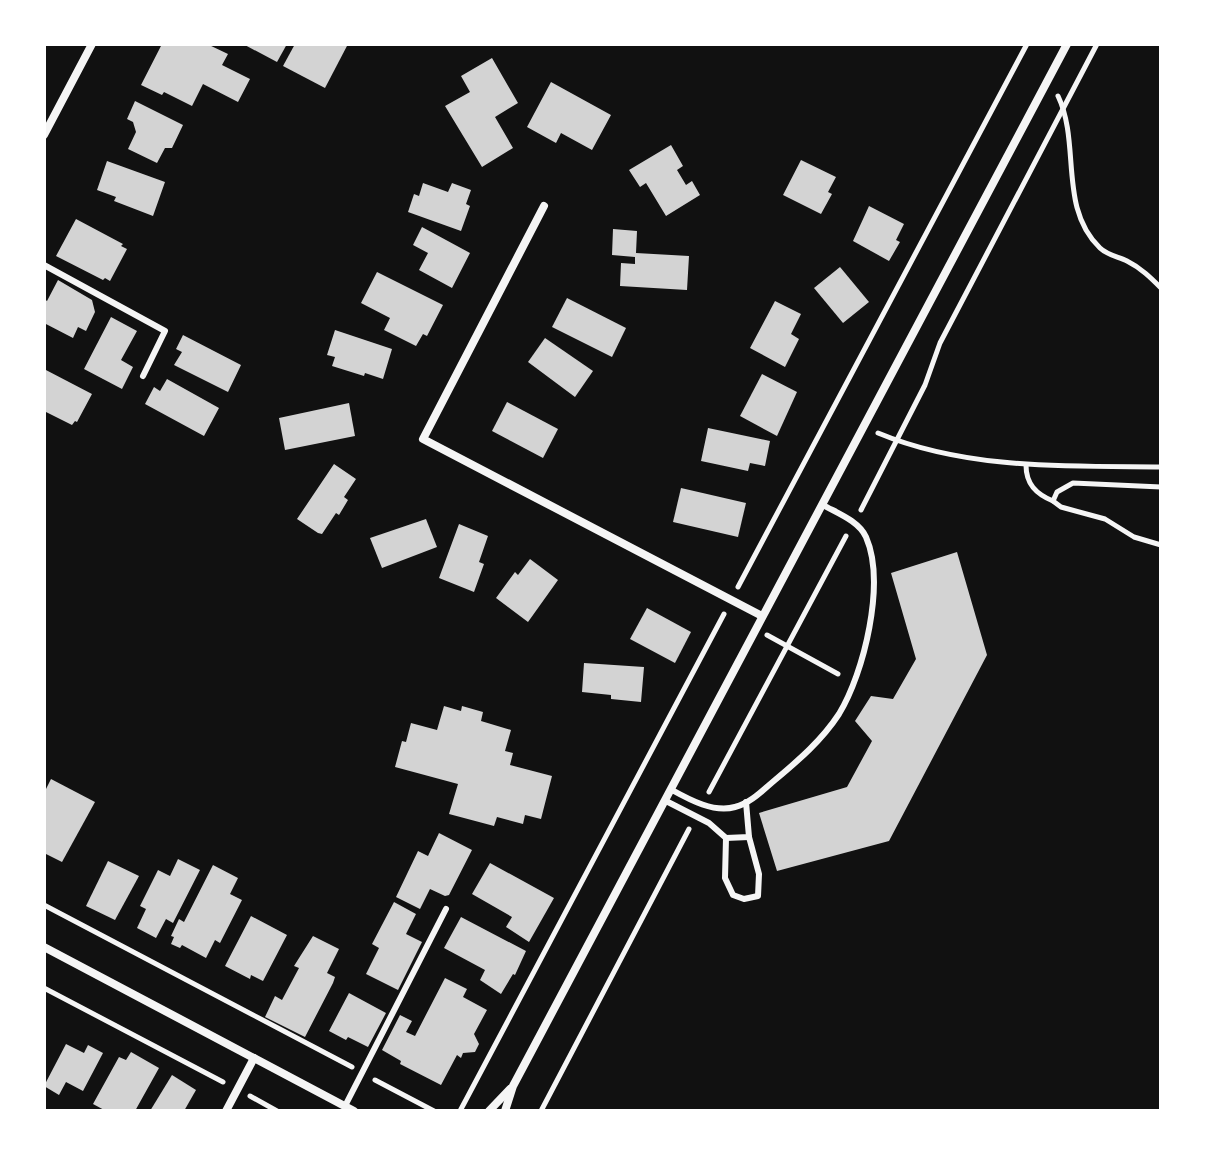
<svg xmlns="http://www.w3.org/2000/svg" width="1205" height="1155" font-family="'Noto Serif',serif">
<style>
.building{fill:#d3d3d3}
.lines{fill:none;stroke-linecap:round;stroke-linejoin:round}
.path{stroke:#f5f5f5;stroke-width:5}
.service{stroke:#f5f5f5;stroke-width:6}
.minor{stroke:#f5f5f5;stroke-width:8}
</style>
<rect width="100%" height="100%" fill="#111"/>
<!-- building -->
<g class="building">
<polygon points="162,44 207,44 228,54 222,65 250,79 238,102 203,84 192,106 164,92 162,95 141,85"/>
<polygon points="243,44 287,44 277,62"/>
<polygon points="295,44 348,44 325,88 283,66"/>
<polygon points="492,58 518,103 495,117 513,148 482,167 445,106 470,92 461,76"/>
<polygon points="551,82 611,115 592,150 561,133 556,143 527,127"/>
<polygon points="135,101 183,125 172,148 165,148 157,163 128,149 136,132 133,122 127,119"/>
<polygon points="671,145 683,166 677,170 686,185 692,181 700,195 666,216 646,183 640,187 629,170"/>
<polygon points="801,160 836,177 828,192 832,194 821,214 783,195"/>
<polygon points="107,161 165,182 153,216 114,201 116,197 97,190"/>
<polygon points="423,183 448,192 452,183 471,190 466,204 470,206 461,231 408,212 414,194 419,196"/>
<polygon points="869,206 904,224 896,240 900,242 889,261 853,241"/>
<polygon points="76,219 123,244 121,246 127,249 110,281 105,278 103,280 56,256"/>
<polygon points="422,227 470,253 452,288 419,270 428,253 413,245"/>
<polygon points="613,229 637,231 636,253 689,256 687,290 620,286 621,263 635,264 635,257 612,255"/>
<polygon points="840,267 869,302 843,323 814,288"/>
<polygon points="377,272 443,305 427,336 423,334 416,346 384,330 390,318 361,303"/>
<polygon points="58,280 92,300 95,312 86,331 78,327 73,338 44,323 44,299 47,301"/>
<polygon points="567,298 626,328 612,357 552,327"/>
<polygon points="775,301 801,314 791,334 799,339 785,367 750,348"/>
<polygon points="111,317 137,331 121,360 133,367 122,389 84,369"/>
<polygon points="335,330 392,349 383,379 365,373 364,376 332,366 335,357 327,355"/>
<polygon points="183,335 241,365 228,392 174,365 182,352 176,349"/>
<polygon points="545,338 593,371 575,397 528,362"/>
<polygon points="44,369 92,394 77,422 75,421 72,425 44,411"/>
<polygon points="762,374 797,392 777,436 740,416"/>
<polygon points="167,379 219,408 204,436 145,404 154,387 160,391"/>
<polygon points="507,402 558,429 543,458 492,431"/>
<polygon points="349,403 355,436 285,450 279,418"/>
<polygon points="708,428 770,441 765,466 750,463 748,471 701,461"/>
<polygon points="334,464 356,479 344,497 348,500 339,515 336,513 322,534 318,533 297,519"/>
<polygon points="681,488 746,503 738,537 673,522"/>
<polygon points="426,519 437,547 382,568 370,538"/>
<polygon points="459,524 488,536 479,562 484,564 474,592 439,578"/>
<polygon points="957,552 987,655 889,841 777,871 759,813 847,787 872,741 855,721 871,696 893,699 916,659 891,573"/>
<polygon points="530,559 558,580 528,622 496,598 515,572 518,575"/>
<polygon points="647,608 691,632 675,663 630,639"/>
<polygon points="584,663 644,667 641,702 611,699 611,695 582,692"/>
<polygon points="444,706 461,711 462,706 483,712 481,721 511,730 505,751 513,753 510,765 552,776 541,819 525,815 523,824 497,817 494,826 449,814 458,784 395,767 402,741 406,742 411,723 437,730"/>
<polygon points="51,779 95,802 62,862 44,853 44,793"/>
<polygon points="439,833 472,850 449,895 445,896 430,889 420,909 396,897 418,851 428,856"/>
<polygon points="178,859 200,870 173,923 166,919 156,938 137,928 146,909 140,906 158,870 170,876"/>
<polygon points="108,861 139,876 115,920 86,906"/>
<polygon points="490,863 554,898 529,942 506,927 512,917 472,894"/>
<polygon points="213,865 238,878 230,894 242,900 220,943 215,940 206,958 182,945 180,948 171,944 174,937 171,936 179,919 184,922"/>
<polygon points="394,902 416,914 406,934 422,942 398,990 366,974 379,948 372,944"/>
<polygon points="251,916 287,935 263,981 251,975 250,979 225,966"/>
<polygon points="461,917 526,951 515,975 513,974 501,994 480,980 485,970 444,948"/>
<polygon points="313,936 339,949 327,973 335,977 333,983 305,1037 265,1017 275,996 282,1000 299,968 294,966"/>
<polygon points="445,978 467,989 463,997 487,1010 474,1034 479,1044 475,1052 463,1053 461,1058 457,1055 441,1085 400,1064 401,1061 382,1050 400,1015 412,1021 406,1032 415,1036"/>
<polygon points="349,993 386,1013 368,1047 348,1037 346,1040 329,1031"/>
<polygon points="66,1044 84,1053 88,1045 103,1053 83,1091 66,1082 59,1095 44,1086"/>
<polygon points="131,1052 159,1068 135,1111 106,1111 93,1104 119,1057 126,1060"/>
<polygon points="172,1075 196,1090 184,1111 150,1111"/>
</g>
<g class="lines">
<!-- path -->
<g class="path">
<path d="M1058,96C1081,144 1058,208 1100,248C1107,255 1119,257 1127,261C1141,268 1151,278 1161,288"/>
<path d="M878,433C967,470 1067,466 1161,467"/>
<path d="M1026,465C1026,484 1036,494 1053,501L1057,492L1073,483L1161,487"/>
<polyline points="1053,501 1061,507 1105,519 1134,537 1161,545"/>
<polyline points="861,510 925,385 940,343 1097,44"/>
<polyline points="738,587 1027,44"/>
<polyline points="767,635 838,674"/>
<polyline points="709,792 846,536"/>
<polyline points="44,905 352,1067"/>
<polyline points="44,988 223,1082"/>
<polyline points="375,1080 434,1111"/>
<polyline points="250,1096 277,1111"/>
<polyline points="460,1111 724,614"/>
<polyline points="541,1111 689,829"/>
</g>
<!-- service -->
<g class="service">
<polyline points="44,265 165,331 143,376"/>
<path d="M672,790C690,800 714,813 735,807C751,803 763,790 775,780C799,760 822,740 839,714C864,673 886,583 866,537C859,521 837,513 823,505"/>
<polyline points="666,801 709,823 726,838 749,837 746,802"/>
<polyline points="726,838 725,878 733,895 744,899 758,896 759,874 749,837"/>
<polyline points="345,1106 446,909"/>
</g>
<!-- minor -->
<g class="minor">
<polyline points="44,135 92,44"/>
<polyline points="544,206 423,439 762,616"/>
<polyline points="44,947 354,1111"/>
<polyline points="226,1111 254,1058"/>
<polyline points="489,1111 510,1089"/>
<polyline points="505,1111 513,1086 1067,44"/>
</g>
</g>
<!-- border -->
<rect width="1205" height="1155" fill="none" stroke="#ffffff" stroke-width="92"/>
</svg>
